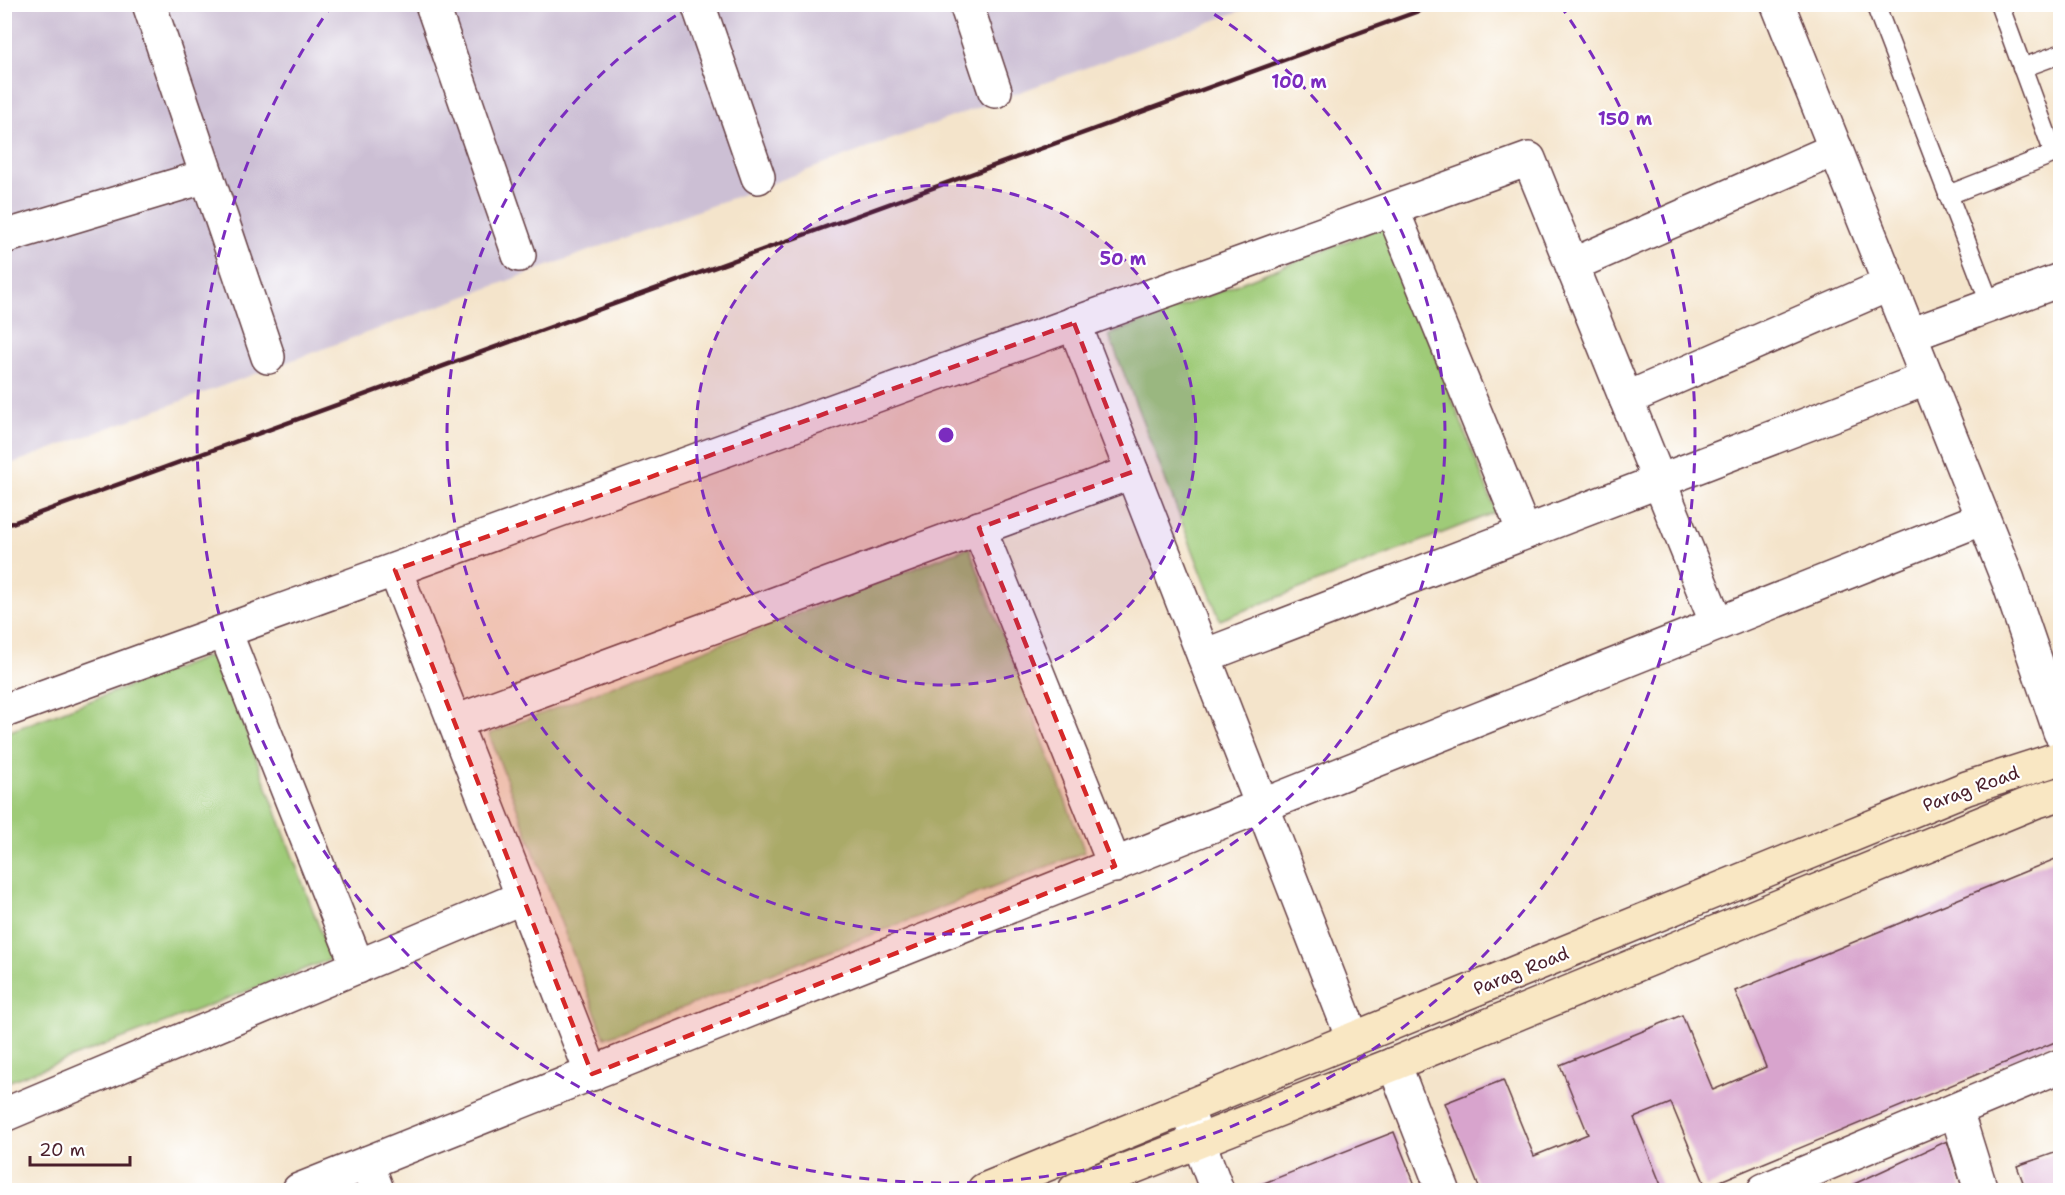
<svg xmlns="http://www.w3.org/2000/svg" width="2065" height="1195" font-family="'Shantell Sans',sans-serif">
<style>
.industrial{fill:#ccbfd4}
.green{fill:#9fcb78;stroke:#747552;stroke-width:1.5}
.building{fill:#d8a4cd}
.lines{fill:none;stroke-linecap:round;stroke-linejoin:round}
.lane-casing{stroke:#643d43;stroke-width:21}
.street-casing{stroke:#643d43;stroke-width:36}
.secondary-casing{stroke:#643d43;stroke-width:36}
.lane{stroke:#fff;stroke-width:18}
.street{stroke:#fff;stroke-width:33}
.secondary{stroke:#f9e7c3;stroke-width:33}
.rail{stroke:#4a1f2b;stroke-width:4.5}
.marked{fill:#d62828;fill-opacity:0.2;stroke:#d62828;stroke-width:4.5;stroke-dasharray:12 8;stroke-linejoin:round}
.ring{fill:none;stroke:#7b2cbf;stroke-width:3;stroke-dasharray:10 8}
.labels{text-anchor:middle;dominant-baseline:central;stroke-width:4.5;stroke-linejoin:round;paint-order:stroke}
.street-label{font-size:18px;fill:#4a1f2b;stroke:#fff}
.centre{fill:#7b2cbf;stroke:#fff;stroke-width:3}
.ring-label{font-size:18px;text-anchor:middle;font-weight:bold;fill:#7b2cbf;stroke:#fff;stroke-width:4.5;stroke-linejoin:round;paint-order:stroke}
</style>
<rect width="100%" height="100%" fill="#fff"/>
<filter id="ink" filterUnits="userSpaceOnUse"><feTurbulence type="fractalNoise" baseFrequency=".0167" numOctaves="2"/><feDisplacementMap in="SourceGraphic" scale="12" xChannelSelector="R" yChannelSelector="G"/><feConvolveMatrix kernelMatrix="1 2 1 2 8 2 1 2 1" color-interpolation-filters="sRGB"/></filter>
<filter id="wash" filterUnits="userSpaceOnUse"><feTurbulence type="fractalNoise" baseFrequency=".008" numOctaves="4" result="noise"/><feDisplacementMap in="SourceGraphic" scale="24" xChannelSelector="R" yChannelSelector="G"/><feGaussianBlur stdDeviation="1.35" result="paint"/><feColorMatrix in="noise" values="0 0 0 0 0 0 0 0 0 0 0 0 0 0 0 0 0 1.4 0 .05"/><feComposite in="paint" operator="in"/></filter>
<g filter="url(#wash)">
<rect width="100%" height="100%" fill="#f4e4cb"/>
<!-- industrial -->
<polygon class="industrial" points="5,5 1256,5 5,466"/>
<!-- green -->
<g class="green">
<polygon points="1385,226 1496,512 1220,620 1109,335"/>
<polygon points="969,547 1085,852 605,1038 489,734"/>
<polygon points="217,653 331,959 5,1083 5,733"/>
</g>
<g id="blocks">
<!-- building -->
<g class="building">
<polygon points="2060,857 2060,1040 1706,1187 1671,1103 1634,1118 1663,1190 1480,1190 1445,1103 1503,1080 1534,1156 1588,1134 1560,1065 1682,1015 1713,1090 1766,1067 1735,991"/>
<polygon points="1394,1132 1417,1190 1255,1190 1254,1187"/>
<polygon points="1947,1141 1963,1190 1854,1190 1852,1185"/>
<polygon points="2060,1151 2060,1190 2026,1190 2017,1166"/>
</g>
</g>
</g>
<g filter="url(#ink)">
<use href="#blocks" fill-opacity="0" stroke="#643d43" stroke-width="1.5"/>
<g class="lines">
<!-- lane casing -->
<g class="lane-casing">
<g id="lane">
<polyline points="1875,4 1991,306"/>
<polyline points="1999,4 2054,154"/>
<polyline points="2022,68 2060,54"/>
<polyline points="1948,195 2060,151"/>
</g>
</g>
<!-- street casing -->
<g class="street-casing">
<g id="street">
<polyline points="149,4 268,357"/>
<polyline points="432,4 519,255"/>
<polyline points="698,4 758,177"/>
<polyline points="966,4 995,91"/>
<polyline points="1778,5 2008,580 2060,732"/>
<polyline points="1392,209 1524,532"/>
<polyline points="4,237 207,176"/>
<polyline points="1572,265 1836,149"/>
<polyline points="1074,323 1353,1039"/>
<polyline points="1910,335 2060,280"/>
<polyline points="1626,399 1890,284"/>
<polyline points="979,528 1115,866"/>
<polyline points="395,570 592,1074"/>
<polyline points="225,632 358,967"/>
<polyline points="1204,656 1928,378"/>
<polyline points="4,711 1529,159 1717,624"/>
<polyline points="455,722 1132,472"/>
<polyline points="1394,1064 1443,1190"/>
<polyline points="1186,1108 1217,1190"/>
<polyline points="1956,1110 1981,1190"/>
<polyline points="4,1115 523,897"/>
<polyline points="367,1163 377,1190"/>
<polyline points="299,1190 1983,518"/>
<polyline points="1764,1190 2060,1066"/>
</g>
</g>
<!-- secondary casing -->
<g class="secondary-casing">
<g id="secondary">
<polyline points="984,1190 1967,788 2060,758"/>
<polyline points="1075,1190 1394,1064 2034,802 2060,794"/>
</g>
</g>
<!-- lane -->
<use href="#lane" class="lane"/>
<!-- street -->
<use href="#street" class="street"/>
<!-- secondary -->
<use href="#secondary" class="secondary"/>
<!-- rail -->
<polyline class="rail" points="4,526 1438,4"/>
</g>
</g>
<!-- marked area -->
<path class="marked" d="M1074,323L1132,472L979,528L1115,866L592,1074L395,570Z"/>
<!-- distance rings -->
<circle cx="946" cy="435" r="250" fill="#7b2cbf" fill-opacity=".12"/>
<g class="ring">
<circle cx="946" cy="435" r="250"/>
<path d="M1199 5A499 499 0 1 1 693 5"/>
<path d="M1560 5A749 749 0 1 1 332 5"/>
</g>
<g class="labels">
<!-- street labels -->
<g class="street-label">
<text transform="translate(1971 789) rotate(-20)">Parag Road</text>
<text transform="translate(1521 971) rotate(-22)">Parag Road</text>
</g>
</g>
<circle cx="946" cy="435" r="9" class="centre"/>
<g class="ring-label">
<text x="1299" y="88">100 m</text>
<text x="1625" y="125">150 m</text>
<text x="1123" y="265">50 m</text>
</g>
<!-- margin -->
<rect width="2065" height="1195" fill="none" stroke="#fff" stroke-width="24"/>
<!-- scale -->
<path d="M30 1156v9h100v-9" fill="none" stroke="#4a1f2b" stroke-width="3"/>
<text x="39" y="1156" font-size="18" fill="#4a1f2b" stroke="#ffffff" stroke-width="4.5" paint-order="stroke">20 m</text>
</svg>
